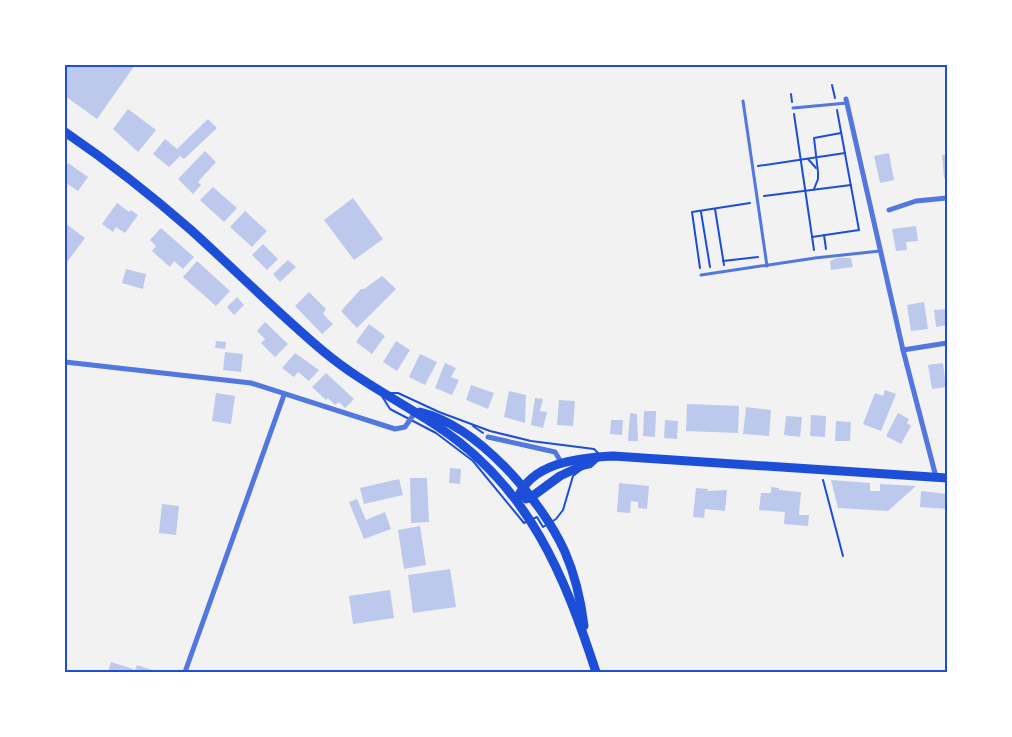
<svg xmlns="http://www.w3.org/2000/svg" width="1012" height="737" font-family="Cabin,sans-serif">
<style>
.building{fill:#bdc9ec}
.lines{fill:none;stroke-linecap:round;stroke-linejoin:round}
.path{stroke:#1d4ed8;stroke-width:2}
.service{stroke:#5277de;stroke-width:3}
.minor{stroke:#5277de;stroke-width:5}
.secondary{stroke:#1d4ed8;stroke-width:9}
.neatline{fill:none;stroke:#1d4ed8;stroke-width:2}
</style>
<rect width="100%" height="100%" fill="#f2f2f2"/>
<!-- building -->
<g class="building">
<polygon points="65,65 135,65 97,119 65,96"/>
<polygon points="128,109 156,130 138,152 113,129"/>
<polygon points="208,119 217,128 184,159 180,156 169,167 153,154 165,139 177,149"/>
<polygon points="205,151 216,162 198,182 201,185 193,194 178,179"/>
<polygon points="889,153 894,180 880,183 874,156"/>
<polygon points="942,155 947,155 947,178 944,178"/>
<polygon points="68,163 88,177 78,191 66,183 65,184 65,168"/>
<polygon points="213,187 237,208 224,222 200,200"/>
<polygon points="353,198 383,239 354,260 324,220"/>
<polygon points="117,203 129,212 131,210 138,215 125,233 116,227 113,232 102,224"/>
<polygon points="245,211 267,231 252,247 230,227"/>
<polygon points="65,223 85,238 65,265"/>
<polygon points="916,226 918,241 906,242 907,250 896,251 892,229"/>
<polygon points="161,228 194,257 183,269 174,261 170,267 152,251 156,246 150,240"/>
<polygon points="263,244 278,259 267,270 252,255"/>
<polygon points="838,258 851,258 853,267 831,270 830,261"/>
<polygon points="288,260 296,267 280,282 273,274"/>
<polygon points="197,261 230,291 216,306 183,277"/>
<polygon points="126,269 146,274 143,289 122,283"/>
<polygon points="382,276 396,289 357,328 341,311 361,289 364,289"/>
<polygon points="309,292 326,309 323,314 333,324 322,334 295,306"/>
<polygon points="237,297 244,305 234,315 227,307"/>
<polygon points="924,302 928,329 911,331 907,305"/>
<polygon points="947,309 947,325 936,327 934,310"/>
<polygon points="265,322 288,344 275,357 261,343 265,339 257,331"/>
<polygon points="369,324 385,336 372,354 356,342"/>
<polygon points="216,341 226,342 225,349 215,348"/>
<polygon points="396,341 410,350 397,371 383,362"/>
<polygon points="225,352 243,354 241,372 223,370"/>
<polygon points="295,353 319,370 309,381 298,372 294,377 282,368"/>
<polygon points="420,354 437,362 425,385 409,377"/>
<polygon points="445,363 456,368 451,377 459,380 452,395 435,388"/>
<polygon points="943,363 946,387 932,389 928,365"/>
<polygon points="326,373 354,399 345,408 339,402 335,405 328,398 326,400 312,387"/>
<polygon points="471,385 494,393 488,409 466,400"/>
<polygon points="885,390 896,394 881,431 863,424 875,393 883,396"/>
<polygon points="509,391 526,395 525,423 504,417"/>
<polygon points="216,393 235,396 231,424 212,421"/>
<polygon points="535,398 543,399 540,411 547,412 543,428 531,425"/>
<polygon points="559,400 575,401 573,426 557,425"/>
<polygon points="687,404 739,406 738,433 686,431"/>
<polygon points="746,407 771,410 769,436 743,434"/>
<polygon points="644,411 656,411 655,437 643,436"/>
<polygon points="630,413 637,414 638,441 628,441"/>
<polygon points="898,413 909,419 907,423 911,426 901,444 886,436"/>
<polygon points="811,415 826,416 825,437 810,436"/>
<polygon points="786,416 802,417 800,437 784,435"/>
<polygon points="611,420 623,420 622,435 610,434"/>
<polygon points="665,420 678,421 677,439 664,438"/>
<polygon points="836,421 851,422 850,441 835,441"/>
<polygon points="450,468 461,469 460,484 449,483"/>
<polygon points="410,478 427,478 429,522 411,523"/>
<polygon points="399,479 403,495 364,504 360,488"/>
<polygon points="831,480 870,483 870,491 880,491 880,484 916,486 888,511 838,508"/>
<polygon points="619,483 649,486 647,509 638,508 638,502 631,501 630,513 617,512"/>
<polygon points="771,487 779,488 779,490 801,492 799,515 809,515 808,526 784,524 785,512 759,510 761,493 771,493"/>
<polygon points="696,488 708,489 707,491 727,490 725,511 705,509 704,518 693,517"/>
<polygon points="921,491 947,494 947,509 920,507"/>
<polygon points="357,499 366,520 385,512 391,529 364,539 349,502"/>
<polygon points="162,504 179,506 176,535 159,533"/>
<polygon points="420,526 426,565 404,569 398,530"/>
<polygon points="450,569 456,607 413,613 408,575"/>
<polygon points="390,590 394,618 353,624 349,596"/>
<polygon points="111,662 133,669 132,672 108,672"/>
<polygon points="137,665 158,672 134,672"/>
</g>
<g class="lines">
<!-- path -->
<g class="path">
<polyline points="832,85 835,98"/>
<polyline points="791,94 792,102"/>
<polyline points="794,114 814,250"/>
<polyline points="808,159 816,168"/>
<polyline points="758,166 845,153"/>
<polyline points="818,172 814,138 841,133"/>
<polyline points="814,189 818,179 818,173"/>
<polyline points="764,196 851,185"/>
<polyline points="715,209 724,265"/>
<polyline points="701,212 710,267"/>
<polyline points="824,235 826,249"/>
<polyline points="812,237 859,230 837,110"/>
<polyline points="723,261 758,257"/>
<polyline points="700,268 692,212 750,203"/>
<polygon points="380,393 398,393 439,412 490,431 531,441 594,449 602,457 591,467 582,469 573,476 563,510 556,519 543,527 537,517 524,523 473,461 436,433 390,409"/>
<polyline points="473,426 483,433"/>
<polyline points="823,480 843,556"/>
</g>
<!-- service -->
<g class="service">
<polyline points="743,101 767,266"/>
<polyline points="793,108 847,103"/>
<polyline points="701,275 815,258 880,251"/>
</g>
<!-- minor -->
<g class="minor">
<polyline points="846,99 903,350 936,477"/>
<polyline points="889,210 916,201 947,198"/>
<polyline points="903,350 947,343"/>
<polyline points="65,362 251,383 395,429 405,427 416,411"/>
<polyline points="488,437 555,452 561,462"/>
<polyline points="185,672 284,395"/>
</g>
<!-- secondary -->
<g class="secondary">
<path d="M65,132C109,162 151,195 191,230C235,270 278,313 323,351C360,382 401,402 440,428C529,488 564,574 596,672"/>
<path d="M420,412C478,426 541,499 565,552C575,575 581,601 584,626"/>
<polyline points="526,499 530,498 560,476 592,461"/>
<path d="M517,500C530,462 579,458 613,456L947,478"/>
</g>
</g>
<!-- border -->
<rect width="1012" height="737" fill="none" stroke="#ffffff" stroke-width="132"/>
<rect x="66" y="66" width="880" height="605" class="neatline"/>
</svg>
